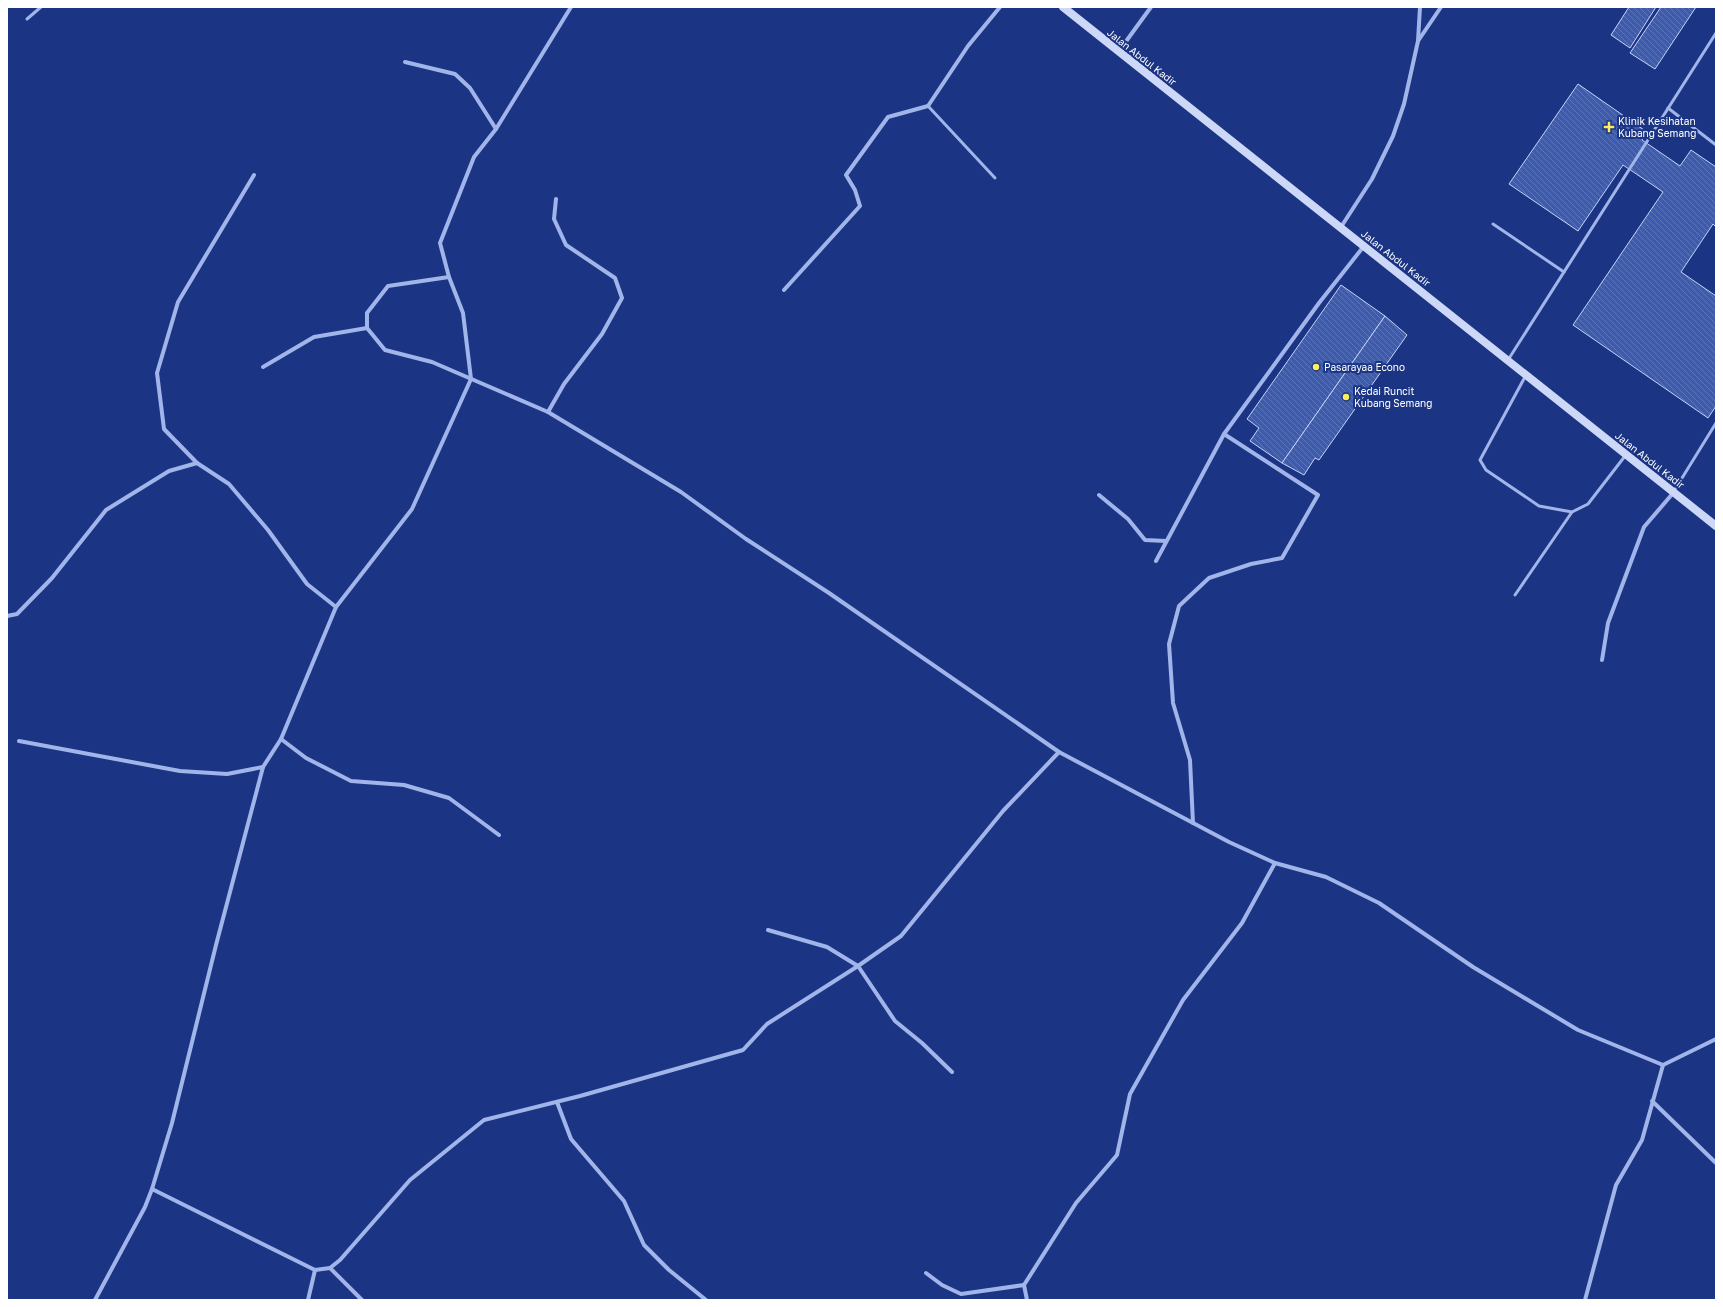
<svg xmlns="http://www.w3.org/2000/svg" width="1723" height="1307" font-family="'Golos Text',sans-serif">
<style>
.building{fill:url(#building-back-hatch);stroke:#c6d3f8}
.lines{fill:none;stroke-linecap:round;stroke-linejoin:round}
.service{stroke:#a1b5eb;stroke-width:3}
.minor{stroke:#a1b5eb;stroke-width:4}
.secondary{stroke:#cdd8f8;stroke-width:8}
.poi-dot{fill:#fced5e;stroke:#1b3584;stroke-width:1.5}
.labels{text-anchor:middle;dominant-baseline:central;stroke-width:4;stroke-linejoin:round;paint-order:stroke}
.street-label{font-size:10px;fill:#fff;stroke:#1b3584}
.poi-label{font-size:10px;fill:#fff;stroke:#1b3584;text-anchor:start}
</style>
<defs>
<pattern id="building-back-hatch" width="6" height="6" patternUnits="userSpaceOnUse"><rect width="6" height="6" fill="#3f5bab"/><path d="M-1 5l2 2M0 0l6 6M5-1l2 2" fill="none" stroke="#5c74b8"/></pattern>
</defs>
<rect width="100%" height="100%" fill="#1b3584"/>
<!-- building -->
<g class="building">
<polygon points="1629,7 1656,7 1630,48 1611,35"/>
<polygon points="1661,7 1696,7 1655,69 1630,53"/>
<polygon points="1578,84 1647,132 1642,140 1680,166 1691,150 1716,167 1716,227 1713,224 1681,272 1716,296 1716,406 1708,418 1573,325 1663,192 1623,165 1578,231 1509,184"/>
<polygon points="1341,285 1385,316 1282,463 1250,441 1259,428 1247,419"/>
<polygon points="1385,316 1407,335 1319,460 1315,458 1304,475 1282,463"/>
</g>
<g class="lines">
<!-- service -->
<g class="service">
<polyline points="27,19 41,7"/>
<polyline points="928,106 995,178"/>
<polyline points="1668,108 1716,145"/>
<polyline points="1493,224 1564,272"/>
<polyline points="1508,360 1716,33"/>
<polyline points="1526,375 1480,460 1486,470 1539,506 1572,512 1588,504 1625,456"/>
<polyline points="1674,491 1716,423"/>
<polyline points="1515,595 1572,512"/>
</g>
<!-- minor -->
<g class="minor">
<polyline points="1418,41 1420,7"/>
<polyline points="1119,51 1151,7"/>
<polyline points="405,62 455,74 470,88 496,129"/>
<polyline points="1341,227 1372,179 1393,136 1404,104 1418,41 1441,7"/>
<polyline points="449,277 388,286 367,313 367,328 385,350 432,362 548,412 681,492 746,539 829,593 1059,752 1229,842 1275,863 1326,877 1379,903 1473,967 1578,1030 1663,1065 1716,1039"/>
<polyline points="784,290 860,206 855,190 846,175 888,117 928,106 968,46 1000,7"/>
<polyline points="263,367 314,337 367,328"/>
<polyline points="548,412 564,384 602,334 622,298 615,278 566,245 554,219 556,199"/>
<polyline points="197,463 164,429 157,373 178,302 254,175"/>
<polyline points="1099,495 1128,519 1145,540 1166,541"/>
<polyline points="1156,561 1224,434 1319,303 1364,246"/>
<polyline points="7,616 17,614 52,578 106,510 169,471 197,463 229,484 268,530 307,584 336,607"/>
<polyline points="1602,660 1608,623 1644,527 1674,492"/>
<polyline points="281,739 306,758 351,781 404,785 449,798 499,835"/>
<polyline points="19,741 180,771 227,774 263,767"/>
<polyline points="1193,823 1190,760 1173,703 1169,644 1179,606 1209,578 1251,564 1282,558 1318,495 1224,434"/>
<polyline points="768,930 827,947 858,966 895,1021 922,1043 952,1072"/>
<polyline points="1652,1101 1716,1163"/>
<polyline points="557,1102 571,1139 624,1201 644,1245 669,1270 706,1300"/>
<polyline points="152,1189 315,1270 330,1268 340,1260 410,1180 484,1120 580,1096 743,1050 767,1024 858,966 901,936 1003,811 1059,752"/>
<polyline points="330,1268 362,1300"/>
<polyline points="926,1273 942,1285 961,1294 1024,1285"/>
<polyline points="95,1300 145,1207 152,1189 172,1123 216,945 263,767 281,739 336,607 412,509 471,379 463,313 449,277 440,243 474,157 496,129 571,7"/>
<polyline points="308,1300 315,1270"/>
<polyline points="1027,1300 1024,1285 1076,1203 1117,1155 1130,1094 1183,1000 1242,923 1275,863"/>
<polyline points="1585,1300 1616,1185 1642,1140 1663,1065"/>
</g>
<!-- secondary -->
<polyline class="secondary" points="1063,7 1716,526"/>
</g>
<!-- markers -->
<g class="poi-dot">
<path d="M1607 121h4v4h4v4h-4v4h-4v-4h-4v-4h4z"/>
<circle cx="1316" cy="367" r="4"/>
<circle cx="1346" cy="397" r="4"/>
</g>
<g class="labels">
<!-- street labels -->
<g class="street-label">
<text transform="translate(1142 57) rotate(38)">Jalan Abdul Kadir</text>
<text transform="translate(1396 258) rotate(38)">Jalan Abdul Kadir</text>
<text transform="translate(1650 460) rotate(38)">Jalan Abdul Kadir</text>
</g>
<!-- poi labels -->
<g class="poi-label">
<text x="1618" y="121">Klinik Kesihatan<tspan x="1618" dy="12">Kubang Semang</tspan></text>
<text x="1324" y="367">Pasarayaa Econo</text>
<text x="1354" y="391">Kedai Runcit<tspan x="1354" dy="12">Kubang Semang</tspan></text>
</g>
</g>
<!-- border -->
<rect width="1723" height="1307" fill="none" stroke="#ffffff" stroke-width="16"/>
</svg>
